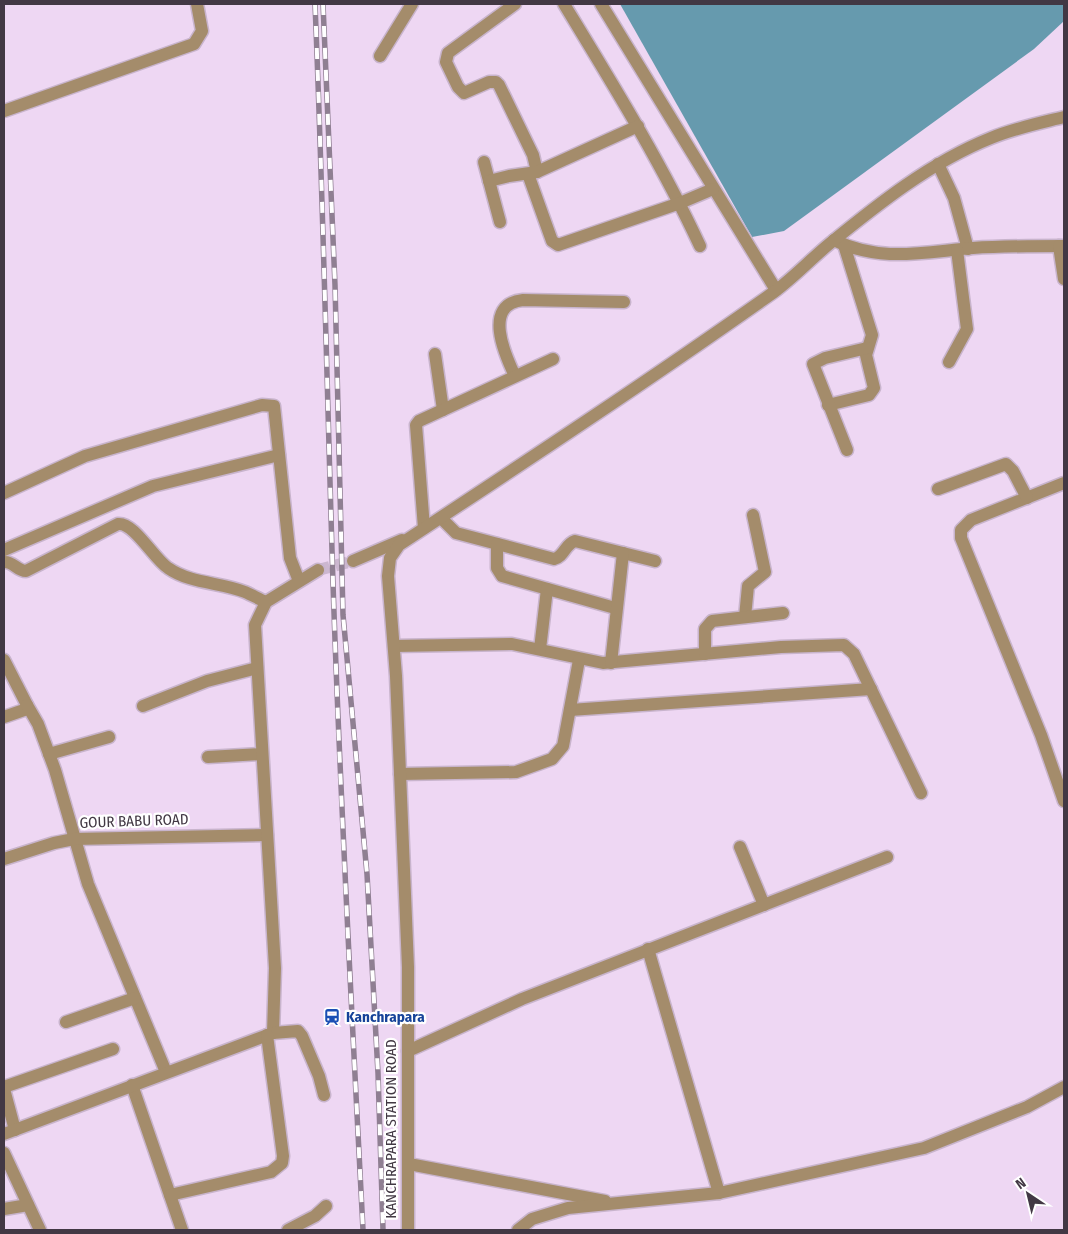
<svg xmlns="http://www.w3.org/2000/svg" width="1068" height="1234" font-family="'Fira Sans Condensed',sans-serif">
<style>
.water{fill:#669aae}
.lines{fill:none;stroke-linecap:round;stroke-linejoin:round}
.minor-tunnel{stroke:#ccb7d0;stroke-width:12;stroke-dasharray:12 6;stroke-linecap:butt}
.minor-casing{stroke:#c8b4cc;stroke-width:15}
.minor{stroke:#a48c6b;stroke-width:12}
.rail-casing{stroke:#8f7f92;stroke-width:5.5}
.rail{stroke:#fff;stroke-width:4;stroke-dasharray:11;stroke-linecap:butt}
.labels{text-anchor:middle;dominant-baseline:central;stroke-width:4.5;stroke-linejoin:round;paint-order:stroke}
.street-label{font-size:15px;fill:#423844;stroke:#fff}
.transit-label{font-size:15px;font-weight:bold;fill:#164399;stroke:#fff;text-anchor:start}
</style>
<rect width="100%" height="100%" fill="#eed7f3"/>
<!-- water -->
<polygon class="water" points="620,4 1064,4 1064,21 1034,49 784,231 752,237"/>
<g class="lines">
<!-- minor-tunnel -->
<polyline class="minor-tunnel" points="318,570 353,561"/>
<!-- minor casing -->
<g class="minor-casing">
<g id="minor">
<polyline points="515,4 452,50 448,53 446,62 458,87 464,93 489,82 496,82 499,85 533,155 537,172"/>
<path d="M564,4C612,83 661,162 700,246"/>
<polyline points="601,4 776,290"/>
<polyline points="380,56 412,4"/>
<polyline points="4,111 194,44 202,31 197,4"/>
<polyline points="484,162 500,222"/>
<polyline points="938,164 954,198 968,249"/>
<polyline points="528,174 552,241 558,245 680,203 713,189"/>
<polyline points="489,181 509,176 537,172 638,126"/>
<path d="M834,240C881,263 923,252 973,248C1003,246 1034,246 1064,246"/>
<polyline points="1059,246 1064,279"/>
<polyline points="435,354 443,410"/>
<polyline points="949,362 967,329 957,250"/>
<path d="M515,376C505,355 482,304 523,300L624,302"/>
<polyline points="828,405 869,395 874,388 866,355 872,335 844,245"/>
<polyline points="847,450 813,364 825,358 867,348"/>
<polyline points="1064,483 971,520 961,530 961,538 1041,735 1064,801"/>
<polyline points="938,489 1006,464 1013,471 1027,498"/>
<polyline points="4,493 85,456 262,405 274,406 290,558 299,581"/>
<path d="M441,518L456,533L554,559C564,557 565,544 575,541L655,561"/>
<polyline points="424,528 416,425 419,421 553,359"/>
<polyline points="497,544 497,568 502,576 615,608"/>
<polyline points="4,550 153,486 279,455"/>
<polyline points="353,561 402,540"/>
<path d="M4,562C13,561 17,571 26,571L118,524C134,522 154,559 168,568C191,584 220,582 245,592C252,595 259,599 266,602"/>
<polyline points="745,617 748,586 765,572 753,515"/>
<polyline points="394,646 512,644 603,663 781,647 844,645 854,654 921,793"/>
<polyline points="540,649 547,589"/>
<polyline points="705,654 705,629 712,621 783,613"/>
<polyline points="4,660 27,705 24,710 4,717"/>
<polyline points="611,663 623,553"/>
<polyline points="27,705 38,724 55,770 88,884 166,1072"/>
<polyline points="143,706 207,681 257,668"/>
<polyline points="570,710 871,689"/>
<polyline points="49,754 109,737"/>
<polyline points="208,757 262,754"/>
<polyline points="400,774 516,772 552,759 563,746 579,660"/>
<polyline points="740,847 764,905"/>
<polyline points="4,859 54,843 74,839 267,835"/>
<polyline points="648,949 719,1193"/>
<polyline points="66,1022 135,998"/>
<polyline points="273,1033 275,968 255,625 266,602 318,570"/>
<polyline points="408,1051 522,999 887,857"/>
<polyline points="132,1085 182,1230"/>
<polyline points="4,1087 113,1049"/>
<polyline points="4,1089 15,1130"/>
<polyline points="4,1134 273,1033 298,1031 302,1036 319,1076 324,1095"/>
<polyline points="4,1153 40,1230"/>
<polyline points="409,1164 605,1201"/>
<polyline points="170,1195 271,1172 282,1163 283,1156 267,1035"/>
<polyline points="4,1209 28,1205"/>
<polyline points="288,1230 315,1216 326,1206"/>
<path d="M408,1230V967L396,676L388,576L390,558L399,545C525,462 651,379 774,292C793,278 810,260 828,245C878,204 931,162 991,138C1015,128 1040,123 1064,117"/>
<polyline points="518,1230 532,1219 568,1208 719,1193 924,1148 1027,1107 1064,1087"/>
</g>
</g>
<!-- minor -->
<use href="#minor" class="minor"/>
<!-- rail casing -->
<g class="rail-casing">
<g id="rail">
<path d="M315,4C323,197 327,390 333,583C340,799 352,1015 363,1230"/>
<polyline points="323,4 335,285 343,615 367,874 378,1073 383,1230"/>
</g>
</g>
<!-- rail -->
<use href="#rail" class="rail"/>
</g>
<!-- icons -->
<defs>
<g id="station-bare" transform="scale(1.35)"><path d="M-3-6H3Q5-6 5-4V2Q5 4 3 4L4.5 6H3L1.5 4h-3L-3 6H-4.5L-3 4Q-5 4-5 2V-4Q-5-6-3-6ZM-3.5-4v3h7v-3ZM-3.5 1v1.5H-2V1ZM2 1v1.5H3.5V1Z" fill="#1a4fb4" stroke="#fff" stroke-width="2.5" paint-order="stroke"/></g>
</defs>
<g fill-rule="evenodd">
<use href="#station-bare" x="332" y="1017"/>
</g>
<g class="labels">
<!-- street labels -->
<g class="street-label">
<text transform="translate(134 821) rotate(-2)">GOUR BABU ROAD</text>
<text transform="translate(391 1129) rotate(-90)">KANCHRAPARA STATION ROAD</text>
</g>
<!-- transit labels -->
<g class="transit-label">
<text x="346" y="1017">Kanchrapara</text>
</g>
</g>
<!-- border -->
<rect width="1068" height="1234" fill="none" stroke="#423844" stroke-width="10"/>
<!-- north arrow -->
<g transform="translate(1028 1194) rotate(325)" stroke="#ffffff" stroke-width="4" paint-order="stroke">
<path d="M0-4L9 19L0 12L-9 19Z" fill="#423844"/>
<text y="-8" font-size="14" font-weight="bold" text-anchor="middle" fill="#423844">N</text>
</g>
</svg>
